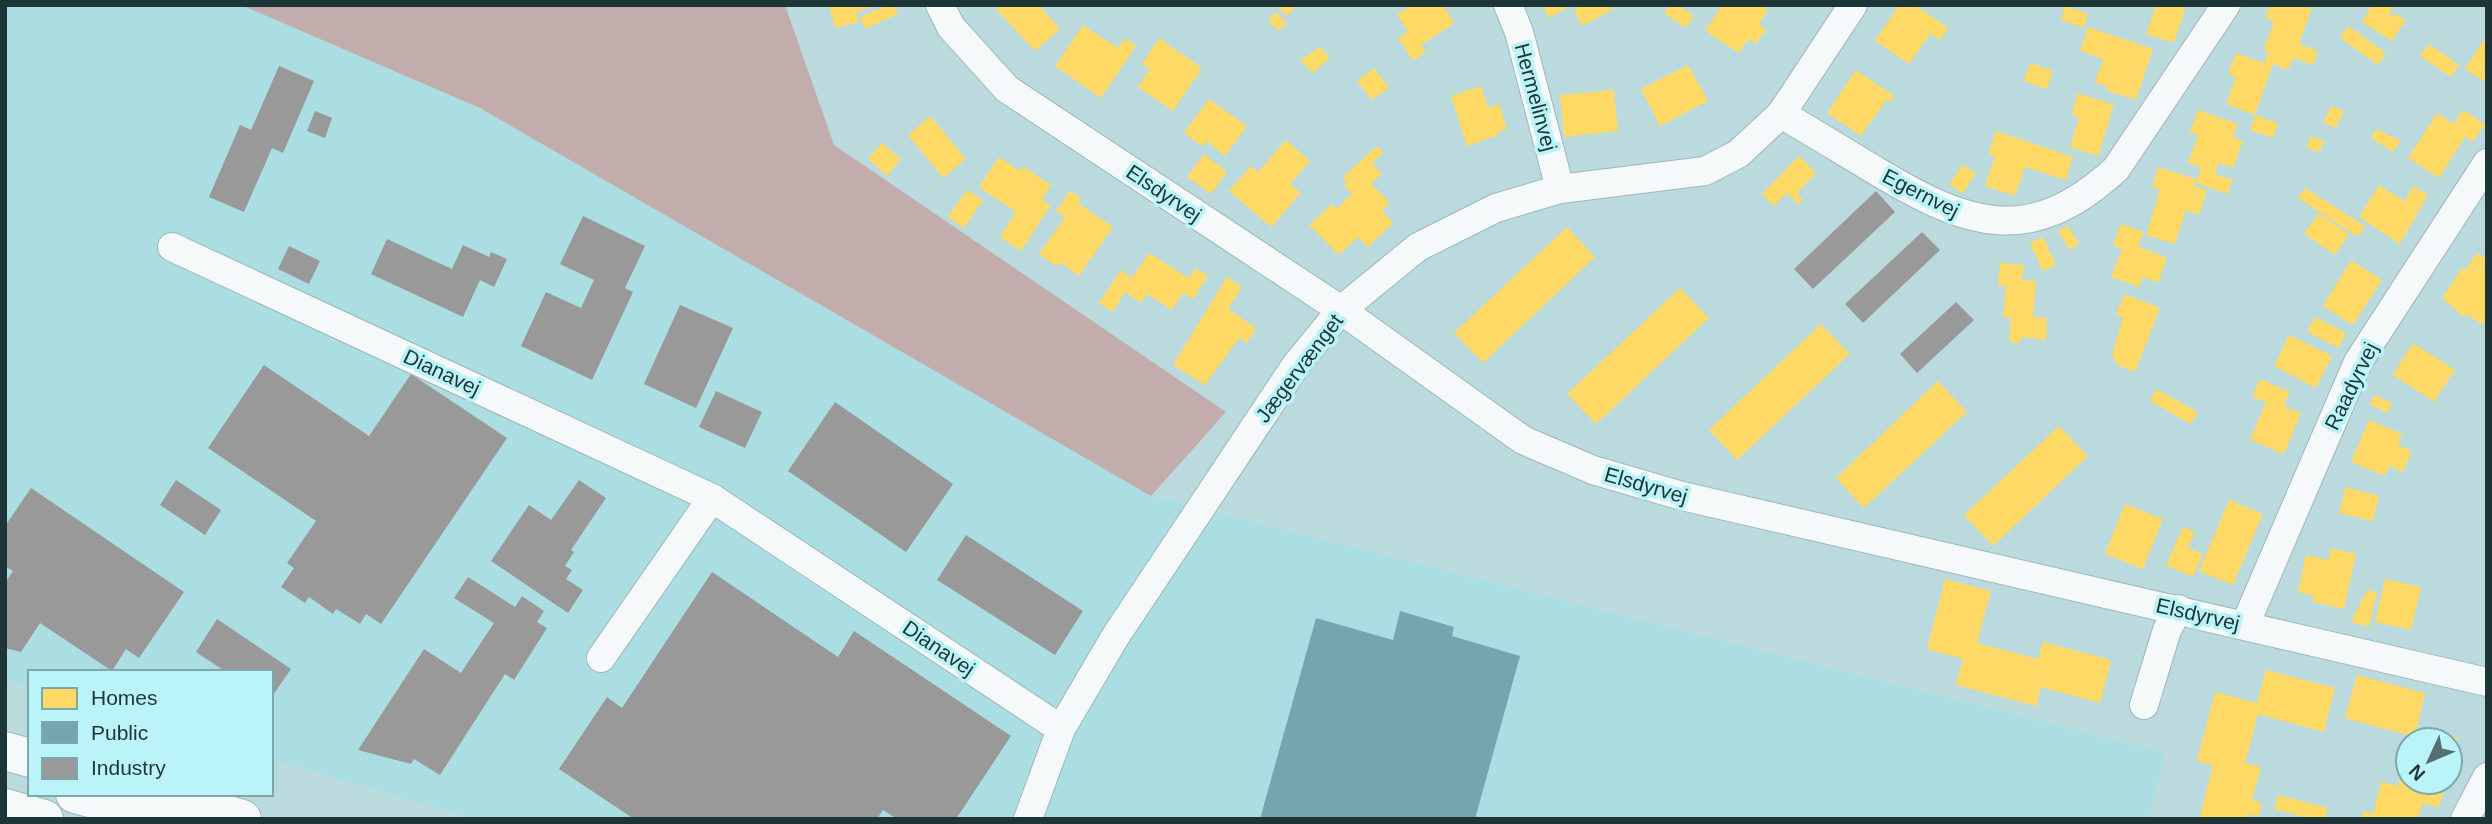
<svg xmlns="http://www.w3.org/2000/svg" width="2492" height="824" font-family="Arial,sans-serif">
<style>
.built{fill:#aadee2}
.forest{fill:#c3acac}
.homes{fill:#ffd966}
.public{fill:#76a5af}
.industry{fill:#999}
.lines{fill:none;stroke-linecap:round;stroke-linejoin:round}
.minor-casing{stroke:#9eb7b9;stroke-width:30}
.secondary-casing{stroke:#9eb7b9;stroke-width:40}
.minor{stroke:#f5f9fa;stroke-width:28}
.secondary{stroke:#f5f9fa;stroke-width:38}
.labels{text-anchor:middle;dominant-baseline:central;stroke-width:7;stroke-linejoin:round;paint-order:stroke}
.street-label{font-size:21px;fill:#1d3537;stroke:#baf4f9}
</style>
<rect width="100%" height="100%" fill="#bbdadd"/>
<!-- built -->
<polygon class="built" points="5,5 241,5 480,108 1151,496 2165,753 2148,819 475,819 271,759 271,672 30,672 30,688 5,680"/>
<!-- forest -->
<polygon class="forest" points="241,5 785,5 834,145 1226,412 1151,496 480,108"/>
<!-- homes -->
<g class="homes">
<polygon points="829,5 877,5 877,6 856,12 859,22 835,28"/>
<polygon points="888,5 894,5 898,14 865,29 860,17"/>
<polygon points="1001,5 1039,5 1060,29 1035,51 996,9"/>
<polygon points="1275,5 1297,5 1287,16"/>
<polygon points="1412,5 1443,5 1454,23 1421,45 1426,52 1413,61 1398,38 1408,32 1397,14"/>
<polygon points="1542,5 1572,5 1549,18"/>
<polygon points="1583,5 1609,5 1612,10 1582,26 1574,10"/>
<polygon points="1670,5 1683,5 1682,8 1694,16 1686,28 1664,13"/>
<polygon points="1722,5 1762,5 1768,10 1759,24 1766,29 1756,44 1749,39 1739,53 1705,31"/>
<polygon points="1899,5 1915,5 1948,28 1940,40 1930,34 1909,64 1875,41"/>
<polygon points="2156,5 2186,7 2174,43 2146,34"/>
<polygon points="2270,5 2312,8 2299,44 2318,51 2313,65 2293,58 2288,70 2273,64 2255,115 2226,104 2236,77 2228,74 2236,53 2264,63 2268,51 2264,49 2274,21 2265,17"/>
<polygon points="2372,5 2395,5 2389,14 2392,17 2394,13 2406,20 2392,41 2362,22"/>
<polygon points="2065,6 2088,14 2084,28 2061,20"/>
<polygon points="1276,12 1287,23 1278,31 1268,20"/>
<polygon points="1083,25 1118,48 1125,38 1136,46 1101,98 1055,66"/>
<polygon points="2348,26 2386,53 2378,65 2340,38"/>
<polygon points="2088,27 2153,49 2136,100 2107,91 2108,87 2095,82 2103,59 2080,51"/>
<polygon points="2487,35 2487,83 2465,69"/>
<polygon points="1159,38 1202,68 1173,111 1138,87 1150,69 1142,64"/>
<polygon points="2429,44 2459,65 2451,77 2420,56"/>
<polygon points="1320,47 1330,58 1313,73 1300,60"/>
<polygon points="2030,63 2053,71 2047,89 2024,81"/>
<polygon points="1688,65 1708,101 1660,126 1641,89"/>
<polygon points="1374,68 1389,88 1372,100 1357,81"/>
<polygon points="1856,70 1894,96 1891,102 1887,99 1861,136 1827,113"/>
<polygon points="1481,86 1488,108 1499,104 1507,129 1498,132 1499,135 1467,146 1451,96"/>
<polygon points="1614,90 1618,131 1564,137 1560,95"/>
<polygon points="2078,93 2114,105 2098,156 2070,147 2079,117 2071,115"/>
<polygon points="1209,99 1247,126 1225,156 1206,141 1202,146 1184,133"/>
<polygon points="2331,106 2344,111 2336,128 2323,123"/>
<polygon points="2198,110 2238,124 2233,137 2243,141 2233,168 2219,163 2215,174 2233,180 2227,194 2196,183 2201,168 2188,163 2198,135 2190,132"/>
<polygon points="2463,110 2485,124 2473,142 2465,137 2439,178 2408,158 2437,113 2454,124"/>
<polygon points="2255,115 2278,123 2273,138 2250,130"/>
<polygon points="930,116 966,159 943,178 908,135"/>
<polygon points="2376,129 2401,141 2393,152 2371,138"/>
<polygon points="1996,131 2073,157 2066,180 2025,167 2015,196 1985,186 1995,156 1988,154"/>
<polygon points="2311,136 2324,141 2320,152 2306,148"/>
<polygon points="1286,140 1310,161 1290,184 1301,193 1271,227 1229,191 1251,166 1258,172"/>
<polygon points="882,143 901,159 887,176 868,159"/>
<polygon points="1377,146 1383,153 1372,163 1382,174 1371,183 1390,203 1382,211 1393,223 1368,247 1358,237 1339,255 1309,225 1332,204 1336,209 1352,194 1344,185 1347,182 1343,177"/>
<polygon points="1204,154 1227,172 1211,194 1187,177"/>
<polygon points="1799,156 1816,173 1797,193 1803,200 1798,204 1787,193 1774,206 1762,194"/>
<polygon points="999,157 1020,171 1023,166 1051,185 1042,199 1051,205 1021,251 1000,237 1016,212 979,187"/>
<polygon points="1962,165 1976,173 1963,193 1949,185"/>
<polygon points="2158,167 2196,179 2193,189 2194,186 2207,190 2199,215 2186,210 2175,244 2146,235 2160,190 2152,187"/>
<polygon points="2379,185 2404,201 2414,186 2428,195 2400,244 2359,217"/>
<polygon points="2305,188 2365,226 2358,237 2298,198"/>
<polygon points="967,190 983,200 964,228 948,217"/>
<polygon points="1070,191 1081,198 1078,203 1113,227 1079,276 1060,262 1057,267 1039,254 1065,217 1056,211"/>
<polygon points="2319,213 2349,234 2335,255 2304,234"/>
<polygon points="2121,224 2144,232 2138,246 2167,258 2158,283 2143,277 2139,287 2111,277 2122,249 2113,245"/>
<polygon points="2068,226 2079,244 2070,250 2058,231"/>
<polygon points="1567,227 1595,257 1483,363 1454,333"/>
<polygon points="2043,237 2056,265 2043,271 2030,243"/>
<polygon points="1149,253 1189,278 1196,268 1208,276 1193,299 1183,293 1172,310 1147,294 1141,303 1125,292 1113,312 1099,303 1121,270 1132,278"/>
<polygon points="2477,253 2487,259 2487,318 2482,325 2466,314 2464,317 2442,298 2462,268 2465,270"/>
<polygon points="2351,260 2382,280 2353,325 2323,306"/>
<polygon points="2000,263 2024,265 2022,280 2036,281 2033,317 2047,318 2046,340 2021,337 2020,343 2009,342 2011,318 2003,317 2006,286 1998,286"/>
<polygon points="1227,277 1242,287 1228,309 1256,328 1247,343 1239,338 1205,385 1173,365"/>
<polygon points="1680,288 1709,318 1596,424 1567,394"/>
<polygon points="2124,294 2160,308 2135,372 2117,365 2112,354 2123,318 2116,315"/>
<polygon points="2315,317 2346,333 2339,348 2307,332"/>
<polygon points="1821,324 1850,354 1737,460 1709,430"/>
<polygon points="2289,335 2332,356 2316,388 2274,366"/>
<polygon points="2413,343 2455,370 2434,402 2393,375"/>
<polygon points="2260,379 2290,392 2284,406 2301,413 2284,454 2250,440 2266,402 2252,397"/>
<polygon points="1938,381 1967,412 1864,508 1836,478"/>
<polygon points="2156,389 2198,412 2191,424 2150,401"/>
<polygon points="2374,395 2392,403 2388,413 2370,405"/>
<polygon points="2369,420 2402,434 2398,445 2412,451 2403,472 2389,466 2385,476 2351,462"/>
<polygon points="2059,426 2088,456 1993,546 1964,515"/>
<polygon points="2346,487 2379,496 2373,521 2339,513"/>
<polygon points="2229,500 2263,514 2233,585 2199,571"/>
<polygon points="2125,504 2163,519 2143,569 2105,554"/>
<polygon points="2183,527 2195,532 2188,548 2203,554 2193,577 2166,565"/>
<polygon points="2331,548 2356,554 2344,609 2312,602 2314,596 2298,592 2306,555 2328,560"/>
<polygon points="1945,579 1991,591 1977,643 2038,659 2043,642 2111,660 2100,703 2041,687 2036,706 1956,685 1963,659 1927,649"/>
<polygon points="2385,579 2421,587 2411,630 2375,622"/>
<polygon points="2367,590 2377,592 2369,627 2351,622"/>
<polygon points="2266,670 2335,688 2324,732 2258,714 2245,763 2261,767 2252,800 2262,803 2258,817 2248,814 2247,819 2199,819 2213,766 2197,761 2215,692 2257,703"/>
<polygon points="2357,675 2425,693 2417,728 2458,738 2451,765 2450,740 2410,740 2411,736 2345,718"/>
<polygon points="2407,753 2408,782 2446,782 2439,808 2423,803 2418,819 2361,819 2363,811 2373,814 2381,782 2398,786"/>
<polygon points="2278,795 2328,808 2325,819 2310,819 2274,809"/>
</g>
<!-- public -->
<polygon class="public" points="1400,611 1454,627 1452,636 1520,656 1475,819 1260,819 1316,618 1393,640"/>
<!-- industry -->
<g class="industry">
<polygon points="279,66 314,81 283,153 272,148 244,212 209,197 240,125 251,130"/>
<polygon points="315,111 332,118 325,138 307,131"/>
<polygon points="1876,191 1895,212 1813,289 1794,269"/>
<polygon points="583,216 645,246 625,288 633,292 592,380 521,346 546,292 581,308 594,280 560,264"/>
<polygon points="1922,232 1940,250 1863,323 1845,304"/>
<polygon points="387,239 452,269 463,245 489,257 491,252 507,259 494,287 480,280 463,317 371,274"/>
<polygon points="289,246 320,261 309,284 278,269"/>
<polygon points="1956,302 1974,320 1917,373 1900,354"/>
<polygon points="680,305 733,328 696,408 644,384"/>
<polygon points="264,365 369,436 411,374 507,438 381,624 366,614 360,624 336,609 333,614 309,597 305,603 281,587 294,568 287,563 316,521 208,448"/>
<polygon points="716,391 762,412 745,448 699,427"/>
<polygon points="835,402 953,484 906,552 788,471"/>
<polygon points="176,480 221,510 205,535 160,505"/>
<polygon points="579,480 606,498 571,550 574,552 565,566 572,570 566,579 583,590 568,613 491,561 529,505 551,520"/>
<polygon points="31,488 184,592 139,658 126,649 112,671 40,623 21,652 5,648 5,583 13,571 5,566 5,526"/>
<polygon points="966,535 1083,611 1055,655 937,580"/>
<polygon points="712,572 838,657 854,631 1011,736 956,819 897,819 883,810 877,819 634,819 559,769 607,697 622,708"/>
<polygon points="468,577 515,607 522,596 544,611 537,622 547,628 514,680 505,674 440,775 414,759 411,764 358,750 424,649 461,673 494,623 454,598"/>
<polygon points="217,619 291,669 271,698 271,672 226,672 196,652"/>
</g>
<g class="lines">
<!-- minor casing -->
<g class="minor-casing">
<g id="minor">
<polyline points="940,5 951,27 1007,89 1341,310 1523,440 1593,470 1682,496 2487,682"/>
<polyline points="1508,5 1519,32 1560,189"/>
<path d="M1781,114C1814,133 1846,153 1878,172C1968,226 2030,248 2116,169L2226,5"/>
<polyline points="172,247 712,498 1061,729"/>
<polyline points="2245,625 2358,362 2487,163"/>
<polyline points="601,658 712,498"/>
<polyline points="2144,705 2167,630 2178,609"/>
<polyline points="1028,819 1061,729 1115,637 1296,365 1341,310 1418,247 1496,208 1560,189 1705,171 1738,154 1781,114 1853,5"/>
<polyline points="2465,819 2487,777"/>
</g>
</g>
<!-- secondary casing -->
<g class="secondary-casing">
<g id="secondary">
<polyline points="5,751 30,758"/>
<polyline points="75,794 123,807 198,819"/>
<polyline points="174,799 242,819"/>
<polyline points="5,808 44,819"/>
</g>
</g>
<!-- minor -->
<use href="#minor" class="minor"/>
<!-- secondary -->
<use href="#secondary" class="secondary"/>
</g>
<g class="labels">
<!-- street labels -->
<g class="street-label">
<text transform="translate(1536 97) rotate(75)">Hermelinvej</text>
<text transform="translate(1164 193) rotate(34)">Elsdyrvej</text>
<text transform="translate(1921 193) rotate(27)">Egernvej</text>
<text transform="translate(1299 368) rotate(-53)">Jægervænget</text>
<text transform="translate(442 372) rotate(25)">Dianavej</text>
<text transform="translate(2351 386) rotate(-64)">Raadyrvej</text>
<text transform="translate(1646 485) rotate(16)">Elsdyrvej</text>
<text transform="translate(2198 614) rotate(13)">Elsdyrvej</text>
<text transform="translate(939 648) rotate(34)">Dianavej</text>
</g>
</g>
<!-- border -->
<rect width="2492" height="824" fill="none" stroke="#1d3537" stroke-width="14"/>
<!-- legend -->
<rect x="28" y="670" width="245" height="126" fill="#baf4f9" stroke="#7ba8ab" stroke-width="2"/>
<rect x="42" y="688" width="35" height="21" fill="#ffd966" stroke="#7ba8ab" stroke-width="2"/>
<text x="91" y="705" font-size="21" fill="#1d3537">Homes</text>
<rect x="42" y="722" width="35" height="21" fill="#76a5af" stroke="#7ba8ab" stroke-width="2"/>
<text x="91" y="740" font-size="21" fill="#1d3537">Public</text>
<rect x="42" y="758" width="35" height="21" fill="#999999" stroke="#7ba8ab" stroke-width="2"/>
<text x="91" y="775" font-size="21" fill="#1d3537">Industry</text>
<!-- north arrow -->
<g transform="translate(2429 761) rotate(226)"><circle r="33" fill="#baf4f9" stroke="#7ba8ab" stroke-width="2"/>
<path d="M0-5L12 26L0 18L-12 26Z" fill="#546f71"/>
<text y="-10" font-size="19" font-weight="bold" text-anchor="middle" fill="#1d3537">N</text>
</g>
</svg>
